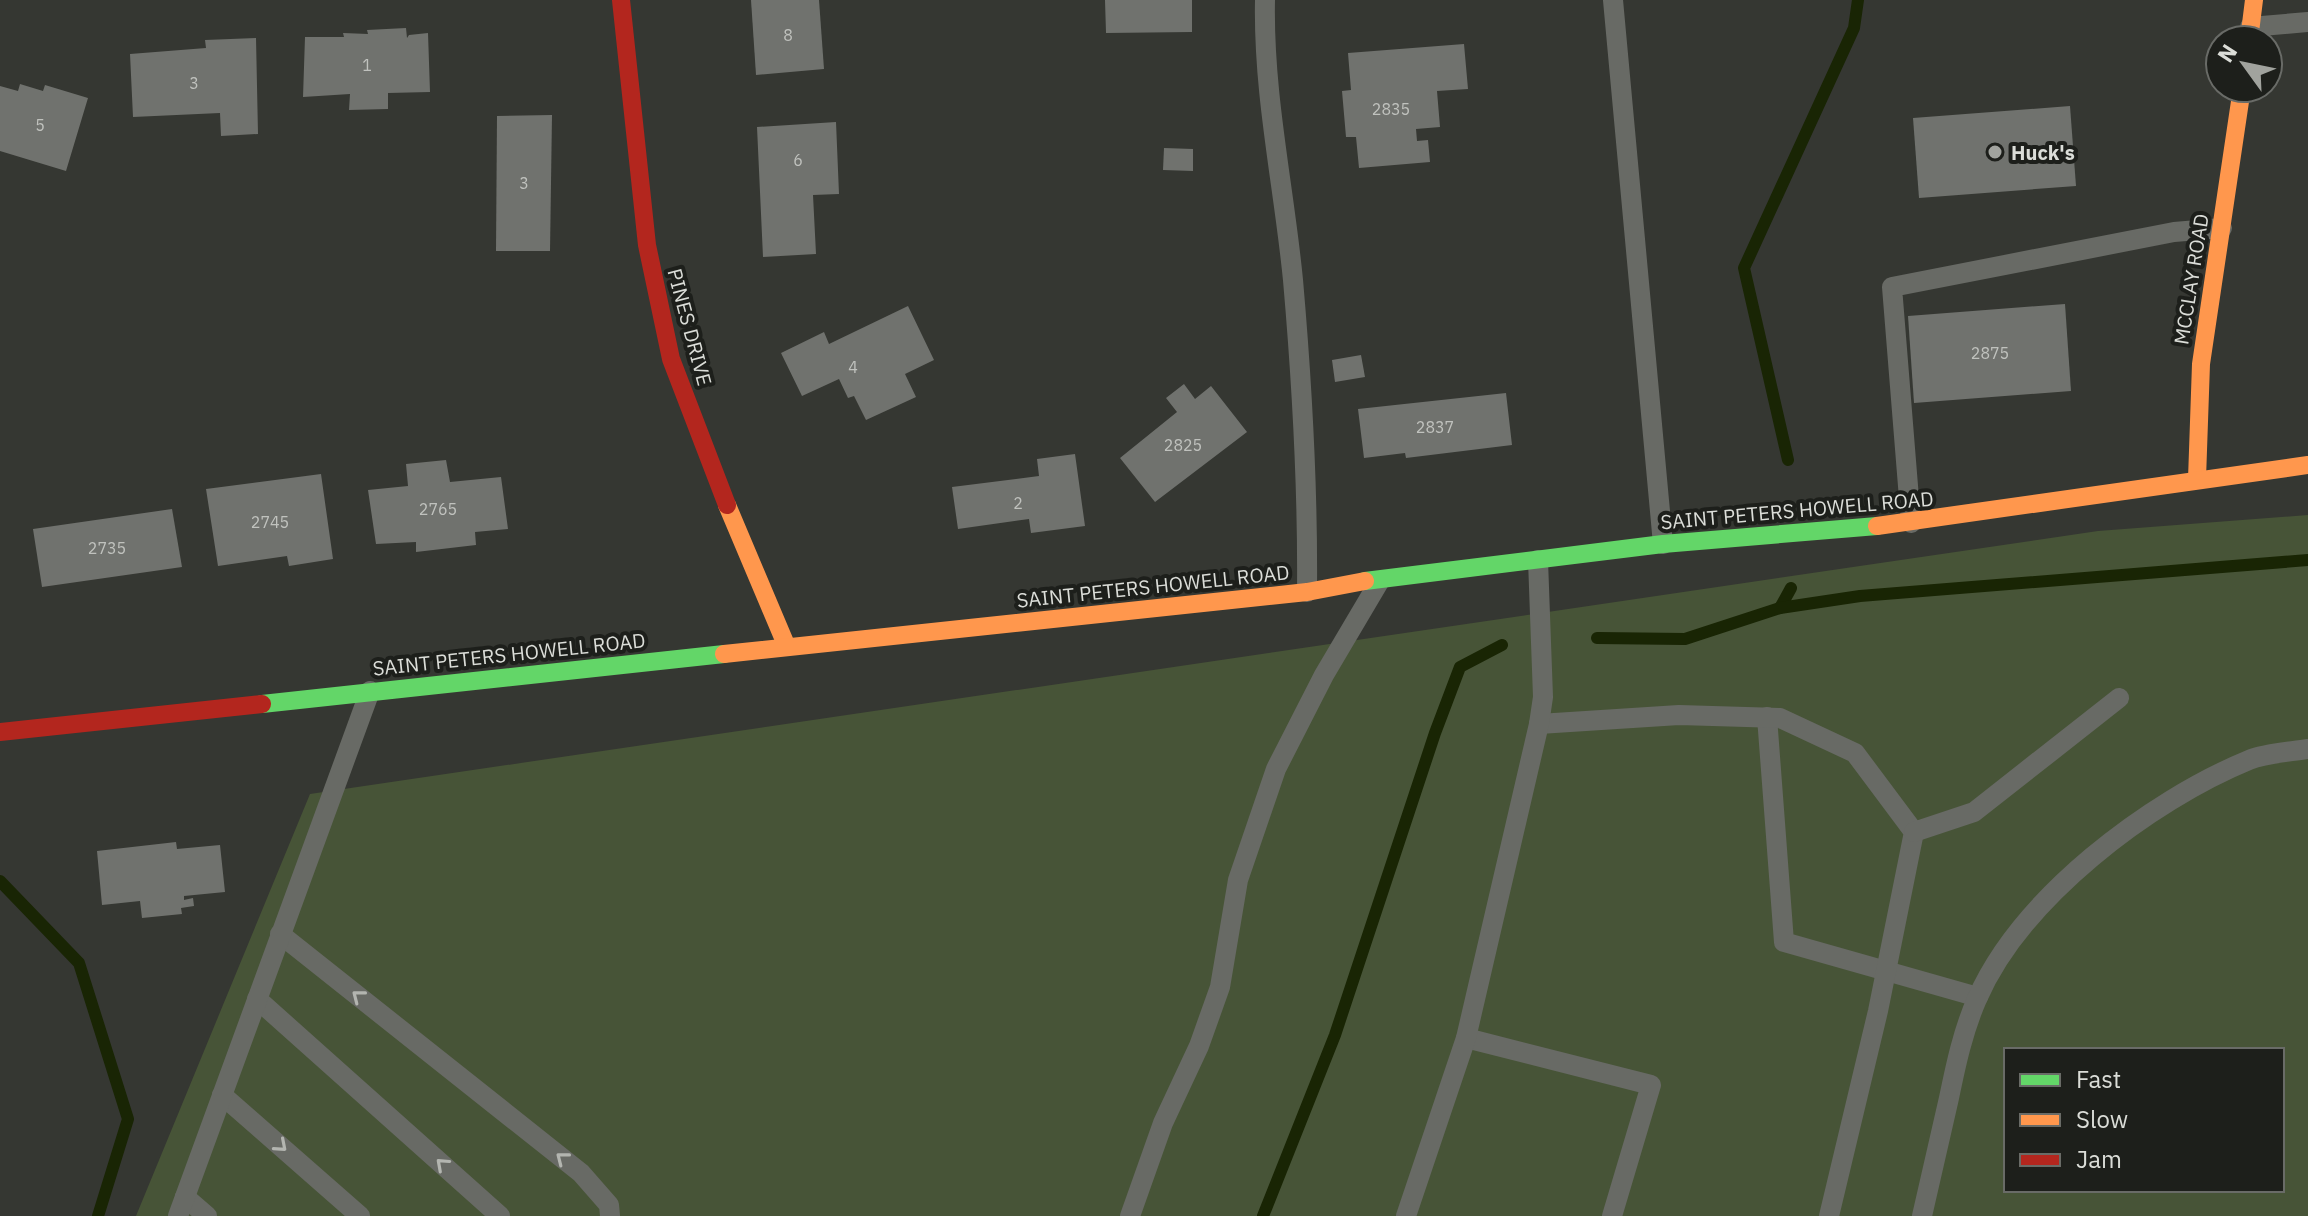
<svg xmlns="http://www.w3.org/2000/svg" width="2308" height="1216" font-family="'IBM Plex Sans',sans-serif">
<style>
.green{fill:#475437;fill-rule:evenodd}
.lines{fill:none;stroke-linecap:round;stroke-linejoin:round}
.stream{stroke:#192504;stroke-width:12}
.building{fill:#70726e}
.lane{stroke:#686a65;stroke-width:20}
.fast{stroke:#63d668;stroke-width:18}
.slow{stroke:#ff974d;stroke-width:18}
.jam{stroke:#b3261e;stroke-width:18}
.oneway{stroke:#b3b5b0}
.poi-dot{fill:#a1a39e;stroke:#1d1f1b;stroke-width:3}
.labels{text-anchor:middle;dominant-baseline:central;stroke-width:8;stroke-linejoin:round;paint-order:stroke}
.number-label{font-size:16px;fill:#c0c2be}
.poi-label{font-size:20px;font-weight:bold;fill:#dbddd8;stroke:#1d1f1b;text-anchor:start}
.street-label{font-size:20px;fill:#dbddd8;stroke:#1d1f1b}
</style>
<rect width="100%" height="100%" fill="#353732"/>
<!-- green -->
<path class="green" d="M2308,515V1216H136L310,794L2098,531ZM2006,1050H2282V1190H2006Z"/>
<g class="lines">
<!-- stream -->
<g class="stream">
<polyline points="1788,460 1744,268 1854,28 1858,0"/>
<polyline points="1780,608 1791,588"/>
<polyline points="1597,638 1685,639 1780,608 1860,596 2308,560"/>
<polyline points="0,881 79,963 128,1119 98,1216"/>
<polyline points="1263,1216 1335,1035 1435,733 1460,667 1502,645"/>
</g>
</g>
<!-- building -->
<g class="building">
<polygon points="751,0 819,0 824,69 756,75"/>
<polygon points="1105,0 1192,0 1192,32 1106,33"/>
<polygon points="406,28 407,38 409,35 428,33 430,92 388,93 388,109 349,110 350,94 303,97 305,37 344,37 343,33 368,34 367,30"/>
<polygon points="256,38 258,134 221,136 220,113 133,117 130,54 206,48 205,40"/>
<polygon points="1464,44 1468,89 1437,91 1440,127 1416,129 1417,141 1428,140 1430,162 1359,168 1356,137 1346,137 1342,91 1351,90 1348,53"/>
<polygon points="20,84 43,91 45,85 88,98 66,171 0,151 0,86 18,91"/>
<polygon points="2070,106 2076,186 1919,198 1913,118"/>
<polygon points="552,115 550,251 496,251 497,116"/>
<polygon points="836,122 839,194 813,195 816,254 763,257 757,127"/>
<polygon points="1164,148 1193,149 1193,171 1163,170"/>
<polygon points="2065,304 2071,391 1914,403 1908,316"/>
<polygon points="908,306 934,360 905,374 916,397 866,420 854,396 848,398 839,379 802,396 781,353 824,332 829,344"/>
<polygon points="1361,355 1365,377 1335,382 1332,360"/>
<polygon points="1184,384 1195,399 1211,386 1247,432 1155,502 1120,458 1177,412 1166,398"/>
<polygon points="1506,393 1512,445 1406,458 1405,453 1364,458 1358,409"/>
<polygon points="1075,454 1085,526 1031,533 1029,519 958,529 952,487 1039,476 1037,459"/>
<polygon points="446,460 450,482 501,477 508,529 475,532 476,545 416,552 416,542 376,544 368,490 408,486 406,464"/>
<polygon points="321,474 333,559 289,566 287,556 218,566 206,489"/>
<polygon points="172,509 182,567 42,587 33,529"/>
<polygon points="176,842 177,849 220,845 225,892 184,896 184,900 193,898 194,906 181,908 182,914 142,918 140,901 102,905 97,851"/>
</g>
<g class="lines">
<!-- lane -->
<g class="lane">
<path d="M1265,0C1263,94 1284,187 1293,280C1302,383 1308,488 1307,592"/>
<polyline points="1613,0 1663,544"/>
<polyline points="2250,27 2308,22"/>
<polyline points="1911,523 1892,287 2174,232 2222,228"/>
<polyline points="1767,717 1784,942 1978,997"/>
<polyline points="1539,724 1679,715 1780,718 1855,753 1914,832 1878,1011 1829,1216"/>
<polyline points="1914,832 1974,812 2119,698"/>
<polyline points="280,934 581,1173 609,1205 610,1216"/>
<polyline points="257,999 500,1216"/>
<polyline points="1466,1038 1651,1085 1612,1216"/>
<polyline points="222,1095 360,1216"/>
<polyline points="185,1197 207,1216"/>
<polyline points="178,1216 370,691"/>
<polyline points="1130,1216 1163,1123 1199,1046 1220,987 1238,880 1276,769 1324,675 1379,582"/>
<polyline points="1406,1216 1466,1038 1539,724 1543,697 1538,560"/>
<path d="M1922,1216C1931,1177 1940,1137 1949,1098C1956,1064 1963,1031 1977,999C2021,898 2149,801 2249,760C2266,753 2289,752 2308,749"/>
</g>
<!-- fast -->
<g class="fast">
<polyline points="1365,581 1663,544 1877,526"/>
<polyline points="262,704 724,654"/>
</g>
<!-- slow -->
<g class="slow">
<polyline points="2249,40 2254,0"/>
<polyline points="2197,479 2201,364 2242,88"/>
<polyline points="727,505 787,647"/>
<polyline points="1877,526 2308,465"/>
<polyline points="724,654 1307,592 1365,581"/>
</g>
<!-- jam -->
<g class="jam">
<polyline points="621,0 647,245 671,359 727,505"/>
<polyline points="0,732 262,704"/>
</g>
</g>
<!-- one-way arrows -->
<defs><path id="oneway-chevron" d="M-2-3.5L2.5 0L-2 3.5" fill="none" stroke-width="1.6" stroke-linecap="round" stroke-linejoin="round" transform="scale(2)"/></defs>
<g class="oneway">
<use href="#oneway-chevron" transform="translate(358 996) rotate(-142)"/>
<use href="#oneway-chevron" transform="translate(281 1146) rotate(41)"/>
<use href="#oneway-chevron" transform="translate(562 1158) rotate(-142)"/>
<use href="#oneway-chevron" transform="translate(442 1164) rotate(-138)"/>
</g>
<!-- markers -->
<circle class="poi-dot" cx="1995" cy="152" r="8"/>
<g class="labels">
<!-- number labels -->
<g class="number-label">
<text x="788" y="35">8</text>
<text x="367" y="65">1</text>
<text x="194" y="83">3</text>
<text x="1391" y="109">2835</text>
<text x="40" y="125">5</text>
<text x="798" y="160">6</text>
<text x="524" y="183">3</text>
<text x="1990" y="353">2875</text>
<text x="853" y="367">4</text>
<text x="1435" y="427">2837</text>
<text x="1183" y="445">2825</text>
<text x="1018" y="503">2</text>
<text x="438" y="509">2765</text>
<text x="270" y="522">2745</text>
<text x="107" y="548">2735</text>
</g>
<!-- poi labels -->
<g class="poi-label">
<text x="2011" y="152">Huck's</text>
</g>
<!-- street labels -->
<g class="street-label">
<text transform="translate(2191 279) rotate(-81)">MCCLAY ROAD</text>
<text transform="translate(690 327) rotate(75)">PINES DRIVE</text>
<text transform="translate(1797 510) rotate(-5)">SAINT PETERS HOWELL ROAD</text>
<text transform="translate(1153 586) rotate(-6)">SAINT PETERS HOWELL ROAD</text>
<text transform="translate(509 654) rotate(-6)">SAINT PETERS HOWELL ROAD</text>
</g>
</g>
<!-- legend -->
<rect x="2004" y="1048" width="280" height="144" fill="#1d1f1b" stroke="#696b67" stroke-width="2"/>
<rect x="2020" y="1074" width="40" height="12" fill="#63d668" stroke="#696b67" stroke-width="2"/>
<text x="2076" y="1088" font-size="24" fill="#dbddd8">Fast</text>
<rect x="2020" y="1114" width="40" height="12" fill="#ff974d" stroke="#696b67" stroke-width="2"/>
<text x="2076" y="1128" font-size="24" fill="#dbddd8">Slow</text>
<rect x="2020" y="1154" width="40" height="12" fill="#b3261e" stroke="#696b67" stroke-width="2"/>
<text x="2076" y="1168" font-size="24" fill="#dbddd8">Jam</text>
<!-- north arrow -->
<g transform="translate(2244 64) rotate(303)"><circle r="38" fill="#1d1f1b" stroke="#696b67" stroke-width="2"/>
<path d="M0-6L14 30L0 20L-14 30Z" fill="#a1a39e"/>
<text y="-12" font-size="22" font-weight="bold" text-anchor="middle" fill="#dbddd8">N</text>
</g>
</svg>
